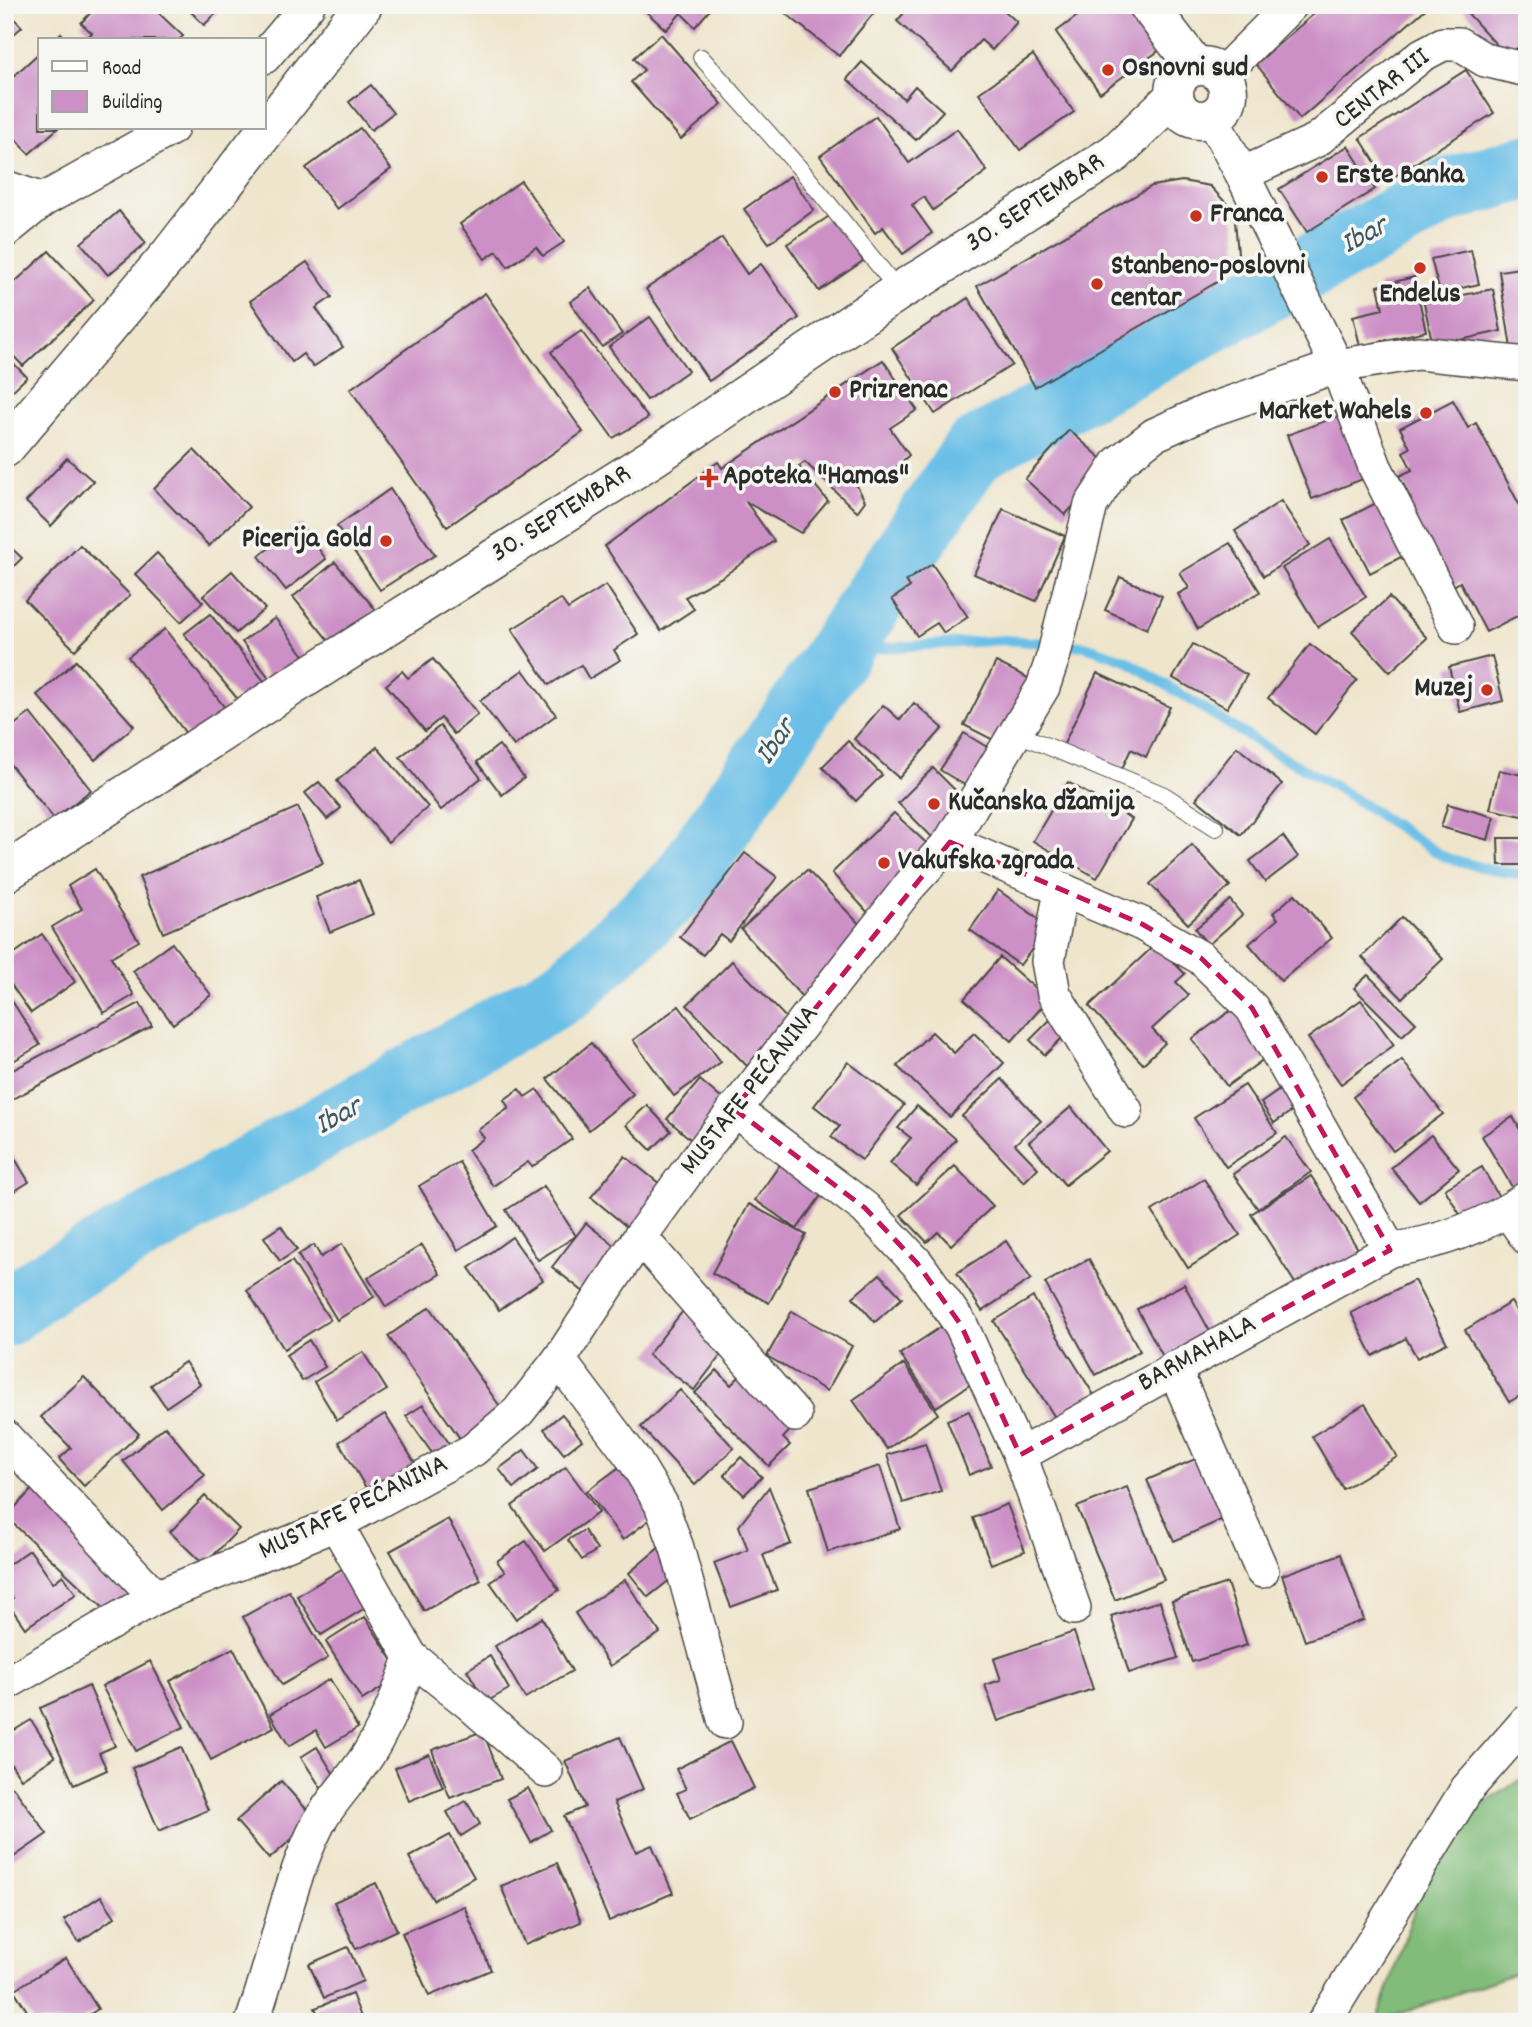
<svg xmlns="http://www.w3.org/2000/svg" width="1532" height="2027" font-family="Dekko,sans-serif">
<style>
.forest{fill:#81bc7a;stroke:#567452;stroke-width:2}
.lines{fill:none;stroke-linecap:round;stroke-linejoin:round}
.stream{stroke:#6bbfe7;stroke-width:10}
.river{stroke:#6bbfe7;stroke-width:65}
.building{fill:#cc90c6}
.lane-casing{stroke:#484743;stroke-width:18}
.street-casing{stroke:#484743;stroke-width:36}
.secondary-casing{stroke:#484743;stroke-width:41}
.primary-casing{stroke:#484743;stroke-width:41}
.lane{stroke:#fff;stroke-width:16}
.street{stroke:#fff;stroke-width:33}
.secondary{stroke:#fff;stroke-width:38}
.primary{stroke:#fff;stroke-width:38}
.marked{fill:none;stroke:#c2185b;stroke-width:5;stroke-dasharray:14 9;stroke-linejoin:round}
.poi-dot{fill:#c8321e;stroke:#f6f6f2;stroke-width:2.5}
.labels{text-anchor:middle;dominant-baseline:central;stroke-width:7;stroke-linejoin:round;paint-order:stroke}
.poi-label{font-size:28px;font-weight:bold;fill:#2b2b2b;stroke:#f6f6f2;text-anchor:start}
.street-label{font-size:28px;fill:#2b2b2b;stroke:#f6f6f2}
.water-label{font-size:30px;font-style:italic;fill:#3e5763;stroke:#f6f6f2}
</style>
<rect width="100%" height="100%" fill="#f6f6f2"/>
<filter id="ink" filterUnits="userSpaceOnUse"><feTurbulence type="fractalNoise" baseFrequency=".0143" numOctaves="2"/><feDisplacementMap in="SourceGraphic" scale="14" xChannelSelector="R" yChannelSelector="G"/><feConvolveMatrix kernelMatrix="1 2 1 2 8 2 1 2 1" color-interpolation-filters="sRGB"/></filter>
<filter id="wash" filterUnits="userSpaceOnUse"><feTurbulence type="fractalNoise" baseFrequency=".00686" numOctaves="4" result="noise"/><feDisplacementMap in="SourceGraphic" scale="28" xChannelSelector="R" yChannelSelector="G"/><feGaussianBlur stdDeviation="1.57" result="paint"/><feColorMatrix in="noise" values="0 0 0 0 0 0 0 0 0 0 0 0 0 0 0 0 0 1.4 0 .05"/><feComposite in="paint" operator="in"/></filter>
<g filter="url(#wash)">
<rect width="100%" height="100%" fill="#efe5cc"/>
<!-- forest -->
<polygon class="forest" points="1527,1775 1527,1969 1377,2022 1439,1835"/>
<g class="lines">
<!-- stream -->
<polyline class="stream" points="835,656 881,648 1005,640 1085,646 1126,660 1265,747 1336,787 1444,857 1491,870 1527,875"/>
<!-- river -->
<polyline class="river" points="5,1314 46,1283 568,989 681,884 974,451 1449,190 1527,167"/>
</g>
<g id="blocks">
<!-- building -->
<g class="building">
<polygon points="98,5 114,5 117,8 119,5 150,5 183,36 179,40 85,40 92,33 81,23"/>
<polygon points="184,5 225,5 204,25"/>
<polygon points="639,5 714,5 695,27 681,13 666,30"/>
<polygon points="789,5 880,5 839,56 784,12"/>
<polygon points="911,5 998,5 1017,22 992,50 981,40 952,71 897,21"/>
<polygon points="1092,5 1134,5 1164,47 1100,93 1056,32"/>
<polygon points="1324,5 1430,5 1300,119 1256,64"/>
<polygon points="1460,5 1527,5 1527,42 1506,55"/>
<polygon points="5,9 22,27 5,42"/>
<polygon points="61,33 67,40 54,40"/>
<polygon points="661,34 722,104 681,139 631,82 644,70 634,58"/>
<polygon points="40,52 40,128 58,128 29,154 5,127 5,84"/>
<polygon points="1033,55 1074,112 1020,150 979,93"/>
<polygon points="862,62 904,99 915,86 943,111 916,140 847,79"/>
<polygon points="1466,70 1494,113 1387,181 1360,138"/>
<polygon points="371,85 393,113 371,130 349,102"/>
<polygon points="876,116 909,163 957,129 987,171 933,210 924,197 912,205 932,233 903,254 883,227 875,233 820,156"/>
<polygon points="360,128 391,169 337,209 306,168"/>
<polygon points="1348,146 1375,189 1307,232 1279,189"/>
<polygon points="790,176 814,210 769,243 744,209"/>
<polygon points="521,181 564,242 543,256 536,247 508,267 497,251 485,259 460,224"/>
<polygon points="1182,181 1210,186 1227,204 1235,221 1238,253 1217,282 1035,387 977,286 1152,186"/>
<polygon points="119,211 146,243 108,275 81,243"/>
<polygon points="831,215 863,261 819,291 787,244"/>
<polygon points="722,238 747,274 761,264 799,318 709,381 646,289"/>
<polygon points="1471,250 1479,284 1440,293 1431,259"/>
<polygon points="49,251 94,300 23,366 5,347 5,291"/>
<polygon points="307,262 332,297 316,308 343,347 313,367 303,354 292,362 250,301"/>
<polygon points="1527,267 1527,345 1511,348 1499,271"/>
<polygon points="1414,277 1426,331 1360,346 1353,316 1383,309 1378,286"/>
<polygon points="590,288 622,334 602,347 570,302"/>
<polygon points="1493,289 1501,331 1433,346 1424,303"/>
<polygon points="485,293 583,432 447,527 350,389"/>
<polygon points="968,298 1012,365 935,414 892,348"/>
<polygon points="650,317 688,371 647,400 609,347"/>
<polygon points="581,331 648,418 613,438 551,352"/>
<polygon points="5,355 27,377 5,398"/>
<polygon points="883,360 917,410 890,428 909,455 883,480 873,471 856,484 865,501 857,512 805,462 799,466 828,501 801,533 746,502 774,541 722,577 685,597 694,609 661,631 605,546 718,462 722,468"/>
<polygon points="1453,400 1468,428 1476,423 1527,519 1527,611 1486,632 1460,582 1450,588 1405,502 1411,499 1399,476 1412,470 1403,452 1410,448 1400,428"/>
<polygon points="1344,414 1368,477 1312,499 1287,435"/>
<polygon points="1069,430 1110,466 1065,515 1025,479"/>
<polygon points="194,450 249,507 209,546 154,489"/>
<polygon points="67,458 93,481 51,526 26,502"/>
<polygon points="390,489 435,555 380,590 337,526"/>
<polygon points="1382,500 1409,553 1370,573 1343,520"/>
<polygon points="1281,501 1310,545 1264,576 1235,531"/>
<polygon points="1003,509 1065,536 1036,601 974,574"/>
<polygon points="300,524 326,559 286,590 259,556"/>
<polygon points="1330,539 1366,597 1318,627 1282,568"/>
<polygon points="5,542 22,558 5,575"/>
<polygon points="1230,543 1260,592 1198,629 1178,594 1189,588 1180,573"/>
<polygon points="80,545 130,595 75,650 25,600"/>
<polygon points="157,553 203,602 181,622 135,574"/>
<polygon points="335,562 376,610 333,646 293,597"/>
<polygon points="932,564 968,617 944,633 937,623 917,636 892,599 910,587 906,581"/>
<polygon points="232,571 265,609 236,633 203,596"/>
<polygon points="1120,577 1162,596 1147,629 1105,610"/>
<polygon points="606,585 638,634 614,650 620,660 589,679 581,665 549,685 512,629 561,599 568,609"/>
<polygon points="1389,597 1427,638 1390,672 1352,631"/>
<polygon points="210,614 265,682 240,702 184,634"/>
<polygon points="275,618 306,658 273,683 242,642"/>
<polygon points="165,629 228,712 191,740 128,657"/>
<polygon points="1193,644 1247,675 1227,708 1173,678"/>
<polygon points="1310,644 1357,680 1315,734 1268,698"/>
<polygon points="1492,656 1503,701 1460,712 1449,667"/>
<polygon points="433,659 478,714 454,734 441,718 425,731 386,685 402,671 408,678"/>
<polygon points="76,661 134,726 95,760 37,695"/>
<polygon points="996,662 1038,683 1005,746 964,725"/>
<polygon points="523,670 556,715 514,746 480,701"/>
<polygon points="1097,673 1170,707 1146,757 1131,749 1120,773 1063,746"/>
<polygon points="914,703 943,728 899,778 854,739 883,705 900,720"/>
<polygon points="30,713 91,790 54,819 5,758 5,732"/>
<polygon points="440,726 481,778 441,810 400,757"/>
<polygon points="964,733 1000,755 976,792 940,770"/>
<polygon points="848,741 882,775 856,801 822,767"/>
<polygon points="499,745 524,778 502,795 477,762"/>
<polygon points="377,747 428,807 388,842 337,781"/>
<polygon points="1237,747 1282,784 1241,835 1196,799"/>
<polygon points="933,768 970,805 935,840 898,803"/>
<polygon points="1499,770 1527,776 1527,817 1490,809"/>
<polygon points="319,782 341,808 327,819 305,793"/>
<polygon points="1068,782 1132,819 1097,878 1033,841"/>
<polygon points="1448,804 1494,817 1488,840 1441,827"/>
<polygon points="298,807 323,863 163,933 139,877"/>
<polygon points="894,813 936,852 871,916 832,873"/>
<polygon points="1283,836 1298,857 1265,882 1250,861"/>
<polygon points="1498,838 1527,838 1527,865 1499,865"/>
<polygon points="1192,845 1230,886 1188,924 1150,884"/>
<polygon points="745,853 777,877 729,941 720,934 703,955 680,937"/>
<polygon points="95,869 139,941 111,957 134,995 104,1013 52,927 82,909 68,886"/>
<polygon points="807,870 871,936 803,998 741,929"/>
<polygon points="359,880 373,914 330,932 316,897"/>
<polygon points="998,890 1049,926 1020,965 970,930"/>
<polygon points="1295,894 1332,938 1281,981 1249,944 1278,919 1273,913"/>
<polygon points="1230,900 1242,915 1208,945 1195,929"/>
<polygon points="1402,917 1443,959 1402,998 1362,957"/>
<polygon points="42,934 75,982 31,1013 5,976 5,960"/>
<polygon points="172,943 211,995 173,1024 133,971"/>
<polygon points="1156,944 1185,974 1176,982 1189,995 1152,1029 1165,1043 1143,1064 1089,1006"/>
<polygon points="1000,957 1048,1000 1012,1041 964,999"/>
<polygon points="732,961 791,1023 747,1066 687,1005"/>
<polygon points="1368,975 1416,1023 1402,1036 1354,988"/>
<polygon points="5,990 40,1045 5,1066"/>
<polygon points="1361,1000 1394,1045 1341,1084 1308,1038"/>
<polygon points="140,1003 152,1026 5,1103 5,1074"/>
<polygon points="679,1006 721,1062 674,1096 633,1040"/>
<polygon points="1233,1009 1268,1056 1227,1086 1192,1039"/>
<polygon points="1057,1013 1072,1028 1045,1055 1030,1040"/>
<polygon points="932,1032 954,1053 974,1033 1004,1063 950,1117 897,1066"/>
<polygon points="591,1043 633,1094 589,1130 547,1079"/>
<polygon points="1402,1060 1443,1114 1393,1151 1353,1097"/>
<polygon points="848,1062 904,1105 862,1160 831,1137 840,1126 814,1106"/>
<polygon points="1002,1079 1041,1121 1015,1144 1038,1168 1024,1182 962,1116"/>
<polygon points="700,1080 729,1105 696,1144 667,1119"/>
<polygon points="1291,1082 1305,1102 1274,1123 1261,1103"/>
<polygon points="1245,1085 1277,1133 1226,1167 1194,1118"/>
<polygon points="519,1089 525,1097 537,1089 572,1139 532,1167 528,1162 493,1186 468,1150 484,1138 478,1130 509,1108 504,1100"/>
<polygon points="647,1105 671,1131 651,1150 626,1125"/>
<polygon points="917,1106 956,1139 916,1185 890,1163 911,1138 898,1128"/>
<polygon points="1071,1107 1107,1151 1065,1185 1029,1142"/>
<polygon points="1513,1117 1522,1133 1527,1130 1527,1192 1518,1197 1482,1136"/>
<polygon points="1431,1135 1459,1169 1419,1202 1391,1168"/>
<polygon points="1286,1137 1311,1172 1258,1209 1233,1174"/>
<polygon points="5,1142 29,1182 5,1197"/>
<polygon points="788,1153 830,1183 797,1229 755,1200"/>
<polygon points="625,1156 671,1193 637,1235 591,1197"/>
<polygon points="459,1162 497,1226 458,1250 419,1186"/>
<polygon points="955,1166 993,1206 951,1245 938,1232 927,1242 901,1215"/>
<polygon points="1482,1167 1503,1204 1466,1225 1445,1189"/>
<polygon points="1311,1176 1362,1255 1302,1294 1251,1214"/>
<polygon points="1204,1179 1240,1235 1188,1268 1152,1211"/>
<polygon points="544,1186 576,1236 586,1223 624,1253 589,1296 552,1267 576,1236 538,1260 506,1210"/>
<polygon points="749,1204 806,1235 769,1303 712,1273"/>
<polygon points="281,1226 297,1250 280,1261 264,1237"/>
<polygon points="512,1237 543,1280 499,1310 469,1268"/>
<polygon points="1006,1241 1031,1279 982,1311 957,1273"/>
<polygon points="342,1244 374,1297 337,1320 298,1255 314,1245 321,1257"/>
<polygon points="422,1245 440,1274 386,1307 368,1278"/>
<polygon points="1089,1259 1140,1351 1096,1375 1045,1283"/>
<polygon points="292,1261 330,1320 284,1349 247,1290"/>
<polygon points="880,1274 902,1298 875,1322 853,1297"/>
<polygon points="1414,1280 1447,1343 1417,1358 1406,1338 1373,1356 1351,1313"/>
<polygon points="1184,1284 1213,1337 1166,1362 1137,1309"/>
<polygon points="1033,1297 1094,1395 1056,1419 994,1321"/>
<polygon points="1511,1302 1527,1329 1527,1392 1509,1402 1465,1330"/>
<polygon points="430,1307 506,1415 464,1444 388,1336"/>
<polygon points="683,1311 728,1346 694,1390 648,1355"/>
<polygon points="792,1311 852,1346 827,1391 767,1356"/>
<polygon points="947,1323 983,1376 936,1407 900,1354"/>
<polygon points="309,1340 325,1367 302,1381 286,1355"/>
<polygon points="363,1352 387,1390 337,1420 314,1382"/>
<polygon points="185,1362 200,1384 166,1407 151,1385"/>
<polygon points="904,1364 938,1414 887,1449 853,1400"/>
<polygon points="717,1370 731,1385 744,1372 797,1423 783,1438 790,1445 769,1466 695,1393"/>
<polygon points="84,1377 139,1434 84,1486 59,1459 71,1448 41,1417"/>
<polygon points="680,1390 734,1448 695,1485 641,1427"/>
<polygon points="1365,1404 1397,1457 1343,1489 1312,1436"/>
<polygon points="423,1405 453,1449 437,1460 406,1416"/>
<polygon points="969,1411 991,1466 969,1475 947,1420"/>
<polygon points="385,1414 416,1465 369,1493 339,1442"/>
<polygon points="562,1414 582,1440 564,1454 544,1429"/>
<polygon points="165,1426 205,1475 163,1510 123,1461"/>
<polygon points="925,1443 941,1491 903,1503 887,1455"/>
<polygon points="524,1450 538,1469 514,1488 499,1469"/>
<polygon points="1202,1456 1228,1517 1174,1541 1147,1480"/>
<polygon points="741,1457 762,1477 744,1495 724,1475"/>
<polygon points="625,1463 661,1511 623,1540 587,1491"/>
<polygon points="880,1466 900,1529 828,1552 809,1488"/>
<polygon points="566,1467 599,1512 545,1551 512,1506"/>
<polygon points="35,1486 140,1584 111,1615 6,1517"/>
<polygon points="769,1487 791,1544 763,1555 777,1590 731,1607 714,1563 748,1550 739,1526"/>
<polygon points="1127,1487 1164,1580 1115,1600 1077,1507"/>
<polygon points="205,1496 239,1529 204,1565 170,1532"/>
<polygon points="1007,1504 1025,1551 991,1564 973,1518"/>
<polygon points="448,1519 481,1580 424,1611 390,1551"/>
<polygon points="584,1530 597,1550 582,1560 568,1540"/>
<polygon points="526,1541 559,1590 516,1619 490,1582 505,1572 497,1561"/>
<polygon points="661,1546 681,1571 648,1597 629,1573"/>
<polygon points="30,1550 53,1583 63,1575 76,1594 25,1628 7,1602 13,1598 5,1587 5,1567"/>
<polygon points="1341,1554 1364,1620 1305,1641 1282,1575"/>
<polygon points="350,1564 373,1603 321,1635 297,1596"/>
<polygon points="625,1580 660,1633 610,1666 575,1613"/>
<polygon points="1227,1583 1247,1645 1192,1662 1172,1601"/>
<polygon points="289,1591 328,1658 282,1685 243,1617"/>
<polygon points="1160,1601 1178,1658 1129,1673 1111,1616"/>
<polygon points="365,1617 402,1675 362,1700 326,1642"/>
<polygon points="542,1618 572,1671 525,1698 495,1646"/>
<polygon points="1074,1632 1093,1689 998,1721 985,1685 1001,1680 994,1659"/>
<polygon points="233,1648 274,1727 211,1760 170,1681"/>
<polygon points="490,1656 509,1689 486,1702 467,1670"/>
<polygon points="150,1661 184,1727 136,1751 102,1686"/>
<polygon points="330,1679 358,1728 326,1747 316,1730 289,1746 270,1714"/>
<polygon points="89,1686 115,1746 99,1753 107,1770 74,1785 40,1708"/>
<polygon points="31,1720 55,1757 21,1779 5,1755 5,1736"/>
<polygon points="483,1731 501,1779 450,1798 432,1750"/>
<polygon points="620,1737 643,1789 614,1802 636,1852 652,1845 673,1893 609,1921 564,1816 585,1807 565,1761"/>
<polygon points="731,1741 754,1788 690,1819 677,1793 686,1789 676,1769"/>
<polygon points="181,1747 208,1810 159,1831 132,1768"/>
<polygon points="317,1747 338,1781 323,1791 301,1757"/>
<polygon points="429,1754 443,1787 409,1801 395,1768"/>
<polygon points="281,1781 315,1819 269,1859 236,1821"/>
<polygon points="13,1787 47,1834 5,1863 5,1792"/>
<polygon points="528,1788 551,1830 531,1842 507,1799"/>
<polygon points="466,1801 480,1824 461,1836 447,1812"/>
<polygon points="450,1835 474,1877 433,1900 409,1857"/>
<polygon points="557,1863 581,1922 525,1945 501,1886"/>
<polygon points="376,1883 397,1930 356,1949 334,1902"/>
<polygon points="101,1896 115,1917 79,1942 64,1920"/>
<polygon points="464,1906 491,1970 429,1996 402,1933"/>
<polygon points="348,1947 363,1981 324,1998 309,1964"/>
<polygon points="66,1958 98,2009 78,2022 34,2022 14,1990"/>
<polygon points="352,1994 363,2022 321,2022 315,2008"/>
<polygon points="141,2014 146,2022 130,2022"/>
</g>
</g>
</g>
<g filter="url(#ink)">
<use href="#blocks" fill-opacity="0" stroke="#484743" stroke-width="2"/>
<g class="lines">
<!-- lane casing -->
<g class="lane-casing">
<g id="lane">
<polyline points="701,57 804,173 899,291"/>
<polyline points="1016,733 1164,795 1216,828"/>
</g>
</g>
<!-- street casing -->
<g class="street-casing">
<g id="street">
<polyline points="264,57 308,5"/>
<polyline points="1222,74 1291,5"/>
<polyline points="1212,119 1242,174 1337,366 1375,467 1456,627"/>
<polyline points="1242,174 1317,140 1422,55 1443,44 1459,44 1485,60 1527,70"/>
<polyline points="5,187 43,200"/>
<polyline points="5,231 43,200 172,128"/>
<polyline points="950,842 1142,924 1201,958 1252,1008 1390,1250"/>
<polyline points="1061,890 1048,961 1054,994 1126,1111"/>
<polyline points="734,1109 865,1208 917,1263 961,1325 1020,1455"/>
<polyline points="1508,1211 1527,1238"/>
<polyline points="640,1237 795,1415"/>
<polyline points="559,1360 635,1461 661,1504 677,1548 725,1722"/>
<polyline points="1174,1368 1262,1571"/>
<polyline points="5,1437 156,1597"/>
<path d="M1074,1608L1020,1455L1390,1250C1438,1243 1486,1226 1527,1198"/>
<polyline points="411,1657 470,1704 546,1771"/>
<polyline points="5,1684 156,1597 336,1524 473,1450 518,1412 559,1360 640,1237 695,1161 911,884 950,842 1043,687 1054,654 1091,505 1119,462 1154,435 1207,411 1337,366 1418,353 1527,364"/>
<path d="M252,2022C276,1956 286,1887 318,1824C332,1798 356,1776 371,1750C388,1721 401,1689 411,1657L336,1524"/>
<polyline points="1324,2022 1467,1789 1527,1721"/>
</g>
</g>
<!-- secondary casing -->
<g class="secondary-casing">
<g id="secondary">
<polyline points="1148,5 1195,66"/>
<circle cx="1201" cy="93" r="27"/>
<polyline points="5,873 294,685 654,457 899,291 925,276 1115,153 1174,97"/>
</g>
</g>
<!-- primary casing -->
<g class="primary-casing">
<polyline id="primary" points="5,448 170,254 363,5"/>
</g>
<!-- lane -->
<use href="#lane" class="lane"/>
<!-- street -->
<use href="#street" class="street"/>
<!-- secondary -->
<use href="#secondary" class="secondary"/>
<!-- primary -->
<use href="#primary" class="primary"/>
</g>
</g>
<!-- marked area -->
<path class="marked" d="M950,842L1142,924L1201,958L1252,1008L1390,1250L1020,1455L961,1325L917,1263L865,1208L734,1109Z"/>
<!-- markers -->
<g class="poi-dot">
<circle cx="1108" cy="70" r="7"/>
<circle cx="1322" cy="177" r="7"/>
<circle cx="1196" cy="216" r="7"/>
<circle cx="1420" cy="268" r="7"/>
<circle cx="1097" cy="284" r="7"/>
<circle cx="835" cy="392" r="7"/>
<circle cx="1426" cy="413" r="7"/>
<path d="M705.5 467.5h7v7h7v7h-7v7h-7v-7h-7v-7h7z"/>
<circle cx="386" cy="541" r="7"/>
<circle cx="1487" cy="690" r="7"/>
<circle cx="934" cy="804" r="7"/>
<circle cx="884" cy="863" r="7"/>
</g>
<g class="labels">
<!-- poi labels -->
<g class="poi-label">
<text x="1122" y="70">Osnovni sud</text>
<text x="1336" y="177">Erste Banka</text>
<text x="1210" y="216">Franca</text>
<text x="1111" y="268">Stanbeno-poslovni<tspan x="1111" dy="32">centar</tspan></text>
<text x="1420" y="296" text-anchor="middle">Endelus</text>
<text x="849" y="392">Prizrenac</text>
<text x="1412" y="413" text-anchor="end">Market Wahels</text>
<text x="723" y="478">Apoteka "Hamas"</text>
<text x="372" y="541" text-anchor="end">Picerija Gold</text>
<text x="1473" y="690" text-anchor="end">Muzej</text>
<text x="948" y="804">Kučanska džamija</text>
<text x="898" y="863">Vakufska zgrada</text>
</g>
<!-- street labels -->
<g class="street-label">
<text transform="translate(1383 90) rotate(-38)">CENTAR III</text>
<text transform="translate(1036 204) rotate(-33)">30. SEPTEMBAR</text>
<text transform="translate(562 515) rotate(-32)">30. SEPTEMBAR</text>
<text transform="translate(751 1091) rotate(-52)">MUSTAFE PEĆANINA</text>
<text transform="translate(1198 1355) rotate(-29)">BARMAHALA</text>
<text transform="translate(354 1509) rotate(-26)">MUSTAFE PEĆANINA</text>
</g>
<!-- water labels -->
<g class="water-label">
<text transform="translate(1365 237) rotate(-29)">Ibar</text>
<text transform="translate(777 743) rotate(-56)">Ibar</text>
<text transform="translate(339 1118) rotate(-29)">Ibar</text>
</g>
</g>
<!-- margin -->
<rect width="1532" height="2027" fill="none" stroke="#f6f6f2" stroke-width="28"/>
<!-- legend -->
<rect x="38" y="38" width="228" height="91" fill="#f6f6f2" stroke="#a5a5a2" stroke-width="2"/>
<rect x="52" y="61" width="35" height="10" fill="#ffffff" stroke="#a5a5a2" stroke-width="2"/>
<text x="102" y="74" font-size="21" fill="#2b2b2b">Road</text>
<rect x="52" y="91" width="35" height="21" fill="#cc90c6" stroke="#a5a5a2" stroke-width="2"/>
<text x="102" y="108" font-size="21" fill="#2b2b2b">Building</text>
</svg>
